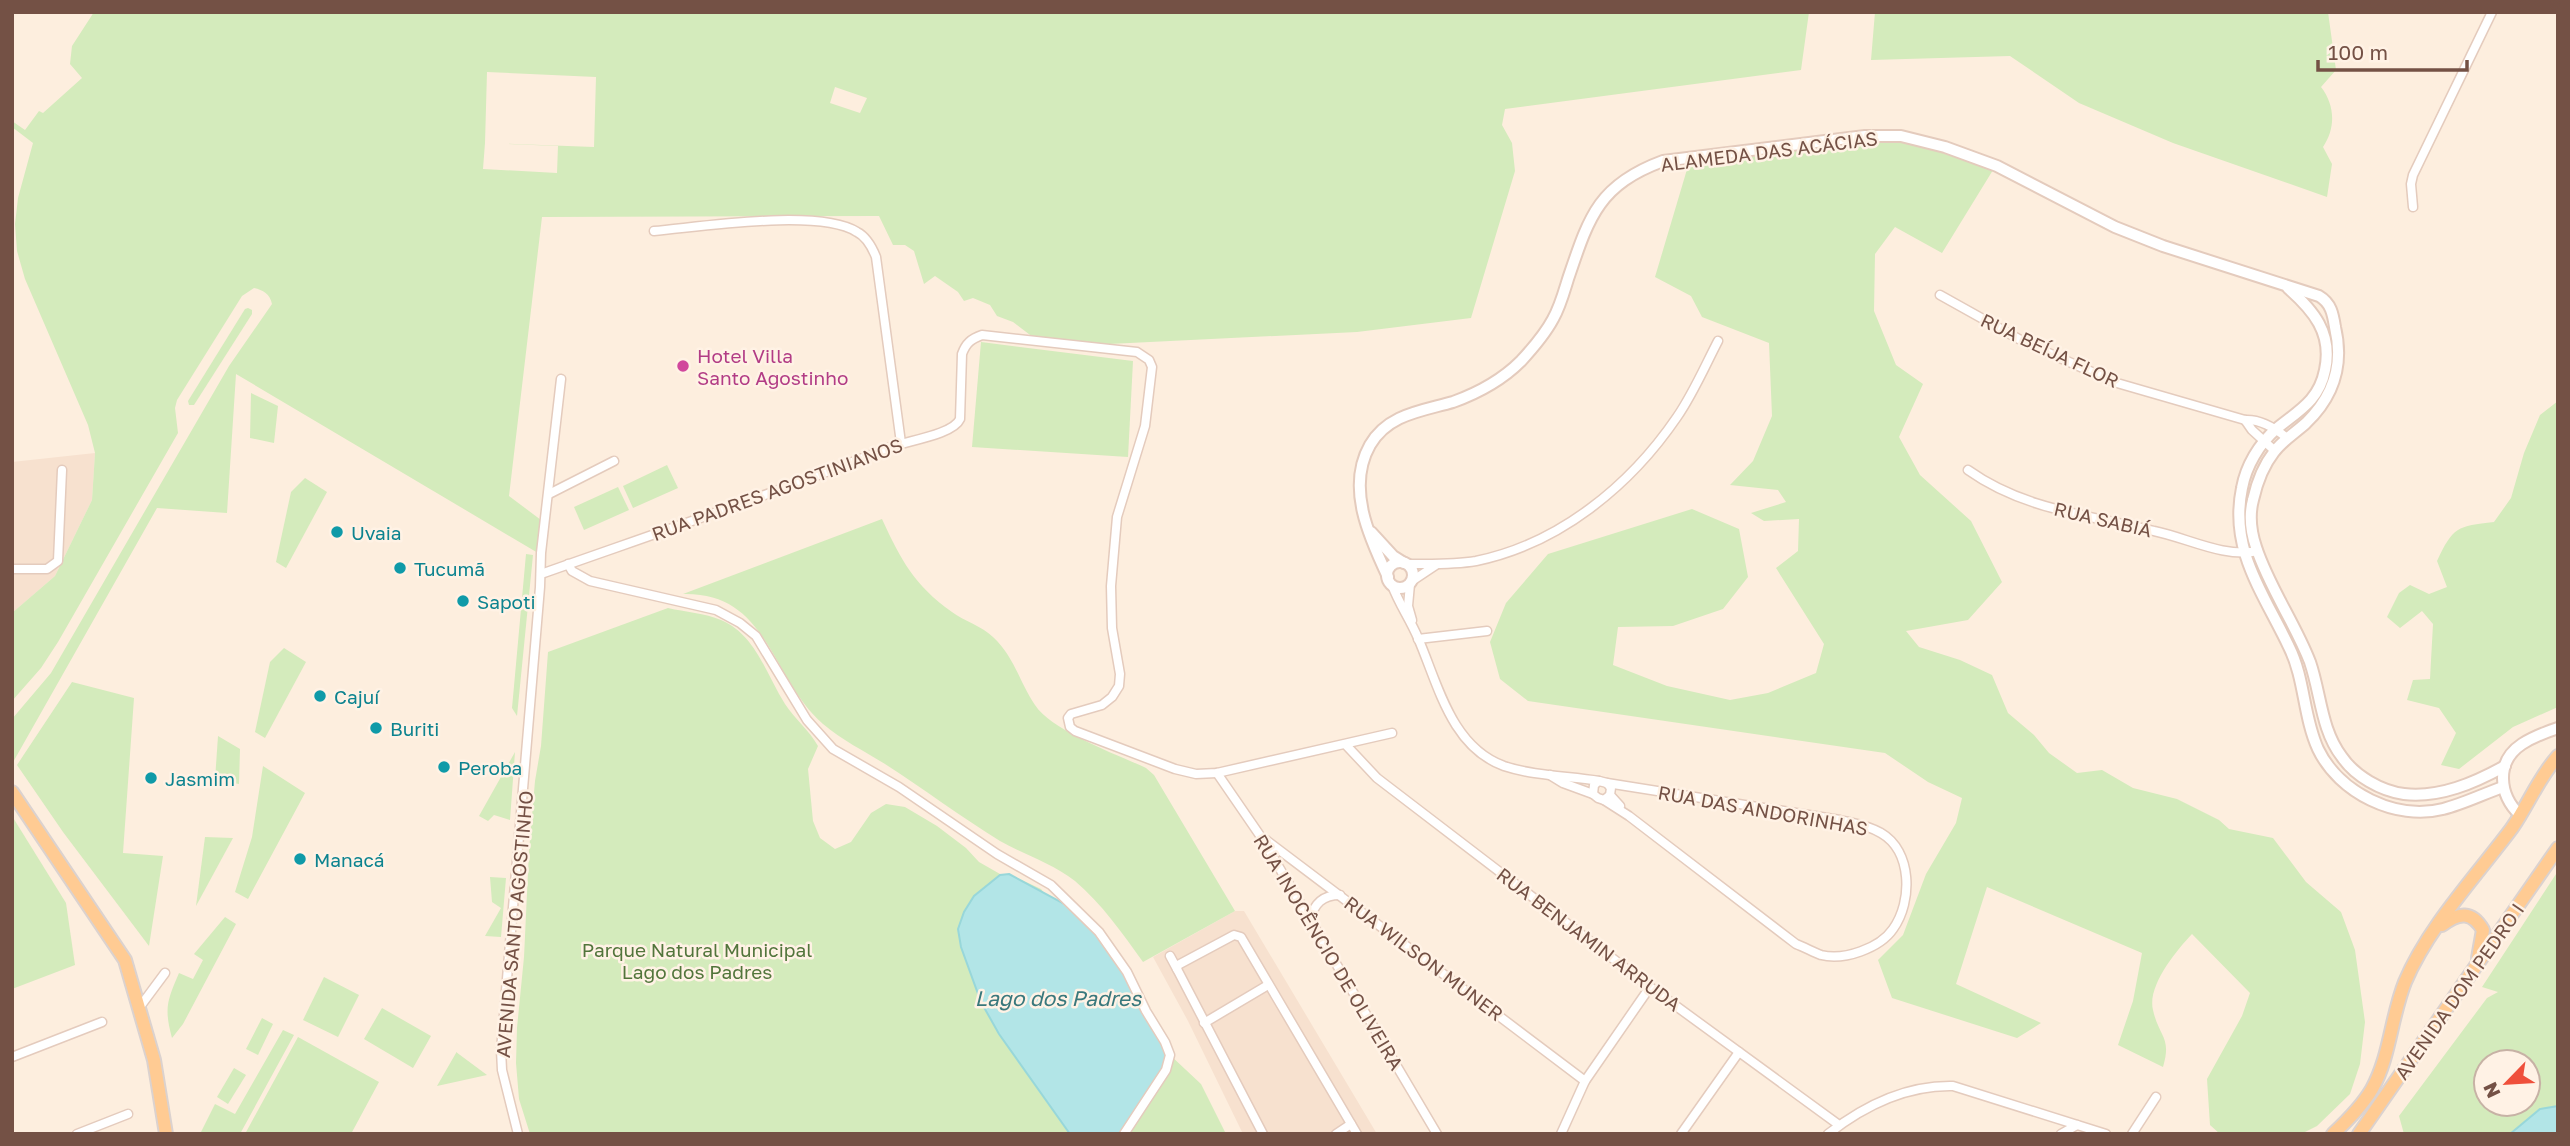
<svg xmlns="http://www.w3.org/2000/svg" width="2570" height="1146" font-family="'Golos Text',sans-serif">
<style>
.residential{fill:#f7e1cf}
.green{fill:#d4ebbc;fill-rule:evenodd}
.water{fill:#b2e5e7;stroke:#98d7da;stroke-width:2}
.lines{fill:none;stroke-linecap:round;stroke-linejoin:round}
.minor-casing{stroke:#e4cbbd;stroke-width:11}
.tertiary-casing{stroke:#e4cbbd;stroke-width:14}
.primary-casing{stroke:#dbd2cf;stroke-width:16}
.minor{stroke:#fff;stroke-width:8}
.tertiary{stroke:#fff;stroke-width:10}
.primary{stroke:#ffcb93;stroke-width:12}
.hotel-dot{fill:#d1479c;stroke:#fff2e5;stroke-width:2.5}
.culture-dot{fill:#0f9aa8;stroke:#fff2e5;stroke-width:2.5}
.labels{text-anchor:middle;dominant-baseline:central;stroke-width:5;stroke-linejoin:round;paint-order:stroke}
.street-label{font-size:19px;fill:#745145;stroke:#fff2e5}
.hotel-label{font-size:19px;fill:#b23c85;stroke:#fff2e5;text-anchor:start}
.culture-label{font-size:19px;fill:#0d838f;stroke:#fff2e5;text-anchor:start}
.park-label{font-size:19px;fill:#52753b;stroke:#fff2e5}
.water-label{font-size:21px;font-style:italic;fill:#39787c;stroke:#fff2e5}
</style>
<rect width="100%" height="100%" fill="#fdeede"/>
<!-- residential -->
<g class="residential">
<polygon points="95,453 92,500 55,576 12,613 12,462"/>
<polygon points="1235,911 1244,911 1377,1134 1243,1134 1188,1021 1153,957"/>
</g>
<!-- green -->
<g class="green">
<path d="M94,12H1809L1801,70L1505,109L1502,125L1512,143L1515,171L1471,318L1357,332L1089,345L1038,341L1013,322L997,316L990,305L973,298L964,301L958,292L935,276L924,284L914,251L905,245H893L879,216L542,217L509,496L541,520L538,553L236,374L227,513L157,508L12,764V719L51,673L229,366L272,304C270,294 263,290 254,288L242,296L177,400L175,408L178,433L58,642L41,668L12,701V613L55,576L92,500L95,453L88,425L25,279L17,251L15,224L18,198L33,143L12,127V121L25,130L39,111L43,113L82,78L70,64L72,46ZM487,72L596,77L594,147L485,143ZM835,87L867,98L860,113L830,103ZM485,143L558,146L557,173L483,169Z"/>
<path d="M1875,12H2328L2336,70L2321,87C2335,105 2336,128 2323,147L2332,164L2327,197L2173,143L2079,103L2010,56L1871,60Z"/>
<path d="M1907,141L1993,170L1942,253L1895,227L1875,254L1874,311L1896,365L1923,384L1899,437L1920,475L1971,521L2002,582L1968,620L1906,631L1919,647L1960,660L1992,675L2008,713L2034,735L2049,753L2077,773L2102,770L2133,788L2177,799L2219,820L2229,829L2273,838L2306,882L2341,912L2355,950L2365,1022L2360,1064L2350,1094L2317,1126L2301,1134H2220L2210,1125L2207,1079L2242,1016L2250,993L2192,934C2176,951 2147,986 2153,1010C2159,1037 2172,1037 2163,1067L2118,1045L2133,1001L2142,953L1987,887L1956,984L2041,1023L2017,1038L1892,998L1878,960L1903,935L1926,874L1956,823L1962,798L1928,782L1885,753L1528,701L1500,679L1490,642L1506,603L1548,554L1692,509L1739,529L1748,577L1723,609L1673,626L1618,627L1613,665L1667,686L1730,700L1768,693L1816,673L1824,644L1776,568L1798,551L1799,519L1764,521L1751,513L1786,502L1778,490L1730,485L1753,461L1772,416L1769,343L1702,317L1691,296L1655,277L1688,166L1839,144Z"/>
<polygon points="248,308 252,310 252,314 194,405 189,405 188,401 245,309"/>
<polygon points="981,342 1133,361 1128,457 972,447"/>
<polygon points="251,393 278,406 274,443 250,438"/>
<path d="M2558,401V707L2513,727L2459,769L2441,765L2456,733L2439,708L2407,700L2413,680L2430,679L2433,624L2422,611L2400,628L2387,617L2399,593L2410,585L2429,594L2447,587L2437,561C2453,527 2457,526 2494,522L2511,498L2524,453L2540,415Z"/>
<polygon points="667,465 678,488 633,508 623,486"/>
<polygon points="305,478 327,492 286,568 276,562 291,492"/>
<polygon points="618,487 629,510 584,530 574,507"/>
<path d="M882,519C901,560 914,585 952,612C964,621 982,626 993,637C1015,658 1019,681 1035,705C1052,731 1116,754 1146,768L1154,775L1235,911L1143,962C1123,934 1102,904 1075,881C1052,863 1025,855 1000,841C961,817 924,789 885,764C864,751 842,740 823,724C770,678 769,592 683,594Z"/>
<polygon points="526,554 533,555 517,716 512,708"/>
<path d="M668,608C685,612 705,613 721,620C756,635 766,674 785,704C795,719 809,730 818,746L808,769L813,821L820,838L835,849L851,842L871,813L886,804L905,807L937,826L966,848L979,862L1000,874H1009L1041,889L1170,1055L1201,1084L1226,1134H530L519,1099L516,1063L517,1028L524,957L529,851L535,781L541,746L548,652Z"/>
<polygon points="284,648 306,662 265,738 255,732 270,662"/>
<polygon points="72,682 134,698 123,853 163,856 149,946 63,832 17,765"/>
<polygon points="218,736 240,749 239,784 215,780"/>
<polygon points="515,752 510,820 494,815 488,821 479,816"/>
<polygon points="263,766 305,793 248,899 235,892 252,837"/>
<polygon points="12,816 66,903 75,965 12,989"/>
<polygon points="205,837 233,838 196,906"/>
<path d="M2558,871V1106L2540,1109L2510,1134H2404L2399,1116L2487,998L2498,992L2482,987ZM2486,1062H2528V1104H2486Z"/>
<polygon points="490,877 506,878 501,937 485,936 501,908 492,902"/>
<path d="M225,917L236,924L183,1024L172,1038C164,1008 167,1001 179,973L193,979L203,960L194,954Z"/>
<polygon points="324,977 359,995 338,1037 303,1020"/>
<polygon points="382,1008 431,1036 413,1068 364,1039"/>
<polygon points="262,1018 273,1024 258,1055 246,1049"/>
<polygon points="283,1030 294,1035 240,1134 200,1134 215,1104 235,1114"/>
<polygon points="298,1037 379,1082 351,1134 245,1134"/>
<polygon points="456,1052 487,1075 437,1086 456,1053"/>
<polygon points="234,1068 246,1075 228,1104 217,1097"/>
</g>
<!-- water -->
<g class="water">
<polygon points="1009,874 1072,908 1110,949 1170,1055 1124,1134 1070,1134 999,1034 981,1002 961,947 958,929 964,912 974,896 1000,875"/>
<polygon points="2558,1106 2558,1134 2510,1134 2540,1109"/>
</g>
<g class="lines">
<!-- minor casing -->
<g class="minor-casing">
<g id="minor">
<polyline points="2413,207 2411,184 2413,175 2492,12"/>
<path d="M654,231C701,227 819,208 857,232C867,237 872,247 876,257L901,443"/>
<path d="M1940,295L2026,343L2117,383L2245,420C2261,419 2275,428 2287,438"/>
<polyline points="2245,420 2252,430 2275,451"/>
<path d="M1968,470C2024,510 2089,515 2154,531C2188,538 2223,558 2258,551"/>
<polyline points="549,494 614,461"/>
<polyline points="568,564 572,571 590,581 716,610 740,623 756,636 807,720 833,749 899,787 997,854 1051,885 1099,932 1127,972 1146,1011 1165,1042 1170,1055 1166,1070 1124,1134"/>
<path d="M1406,564C1430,564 1453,565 1476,561C1559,544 1630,486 1677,417C1693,394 1705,366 1718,341"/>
<polyline points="12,569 47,569 58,561 62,470"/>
<path d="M541,574C657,533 773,494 888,448C905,441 953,435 960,419L962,354C966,343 971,339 982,335L1137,352L1149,360L1152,367L1145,426L1117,517L1111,586L1112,628L1120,674L1119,686L1112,697L1102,705L1071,714L1068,718L1070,727L1075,731L1175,769L1196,774L1217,773L1392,733"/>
<polyline points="1412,581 1436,565"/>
<polyline points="1410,584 1408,606 1412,620"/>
<path d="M1392,585C1399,604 1410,619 1418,638C1438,684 1451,747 1504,766C1534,776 1569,776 1599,781"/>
<polyline points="1418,639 1487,631"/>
<polyline points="1346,745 1377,778 1650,987 1839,1125"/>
<polyline points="1217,773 1261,837 1437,1134"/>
<polyline points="1550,775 1563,783 1593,794"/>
<polyline points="1610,795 1604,800 1598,798 1593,794 1594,785 1599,781 1607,783 1611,788 1610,795 1620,806"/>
<path d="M1604,800L1629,816L1796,944C1804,947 1813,952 1821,955C1844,961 1880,948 1893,929C1913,901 1912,851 1881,833C1868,825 1853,823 1840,820L1607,783"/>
<polyline points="1266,840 1585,1081"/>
<path d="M1310,920C1314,903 1323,895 1340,895"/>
<polyline points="1170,956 1177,969"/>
<polyline points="139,1008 165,973"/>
<polyline points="1204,1023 1268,985"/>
<polyline points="12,1057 102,1022"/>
<polyline points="77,1134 128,1114"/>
<polyline points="518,1134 502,1070 501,1050 540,587 541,553 561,379"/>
<polyline points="1263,1134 1177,969 1178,965 1234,935 1241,937 1357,1134"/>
<polyline points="1336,1134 1351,1124"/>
<polyline points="1561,1134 1585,1081 1650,987"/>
<polyline points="1681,1134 1739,1052"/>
<path d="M1828,1134C1865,1105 1906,1085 1953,1086L2106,1134"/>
<polyline points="2061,1134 2077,1125"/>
<polyline points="2132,1134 2156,1097"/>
</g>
</g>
<!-- tertiary casing -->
<g class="tertiary-casing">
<g id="tertiary">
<path d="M2288,288C2313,310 2333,333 2325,370C2319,401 2298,411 2276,429C2259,444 2246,466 2242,488C2229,550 2264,594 2289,647C2305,679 2303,716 2318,749C2339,793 2396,821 2443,809C2463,804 2483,794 2503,787"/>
<polyline points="1371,532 1393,556 1404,563"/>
<circle cx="1400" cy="575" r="13"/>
<path d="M1388,577C1369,537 1346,487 1370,445C1388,414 1422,411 1453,402C1478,393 1502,380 1521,361C1533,348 1545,334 1553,319C1560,307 1564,292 1568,279C1589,217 1598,185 1663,161L1865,136H1901L1945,147L1997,166L2115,227L2163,246L2319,296C2331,303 2333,314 2335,327C2344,365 2333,397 2306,423C2295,433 2283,440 2274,452C2263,466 2257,482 2253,500C2249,515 2251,532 2256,547C2269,587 2295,623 2310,662C2321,694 2321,730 2342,757C2355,776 2381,791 2404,794C2440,798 2474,783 2505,766"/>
<path d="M2520,815C2499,795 2495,762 2522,744C2533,737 2546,732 2558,728"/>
</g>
</g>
<!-- primary casing -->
<g class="primary-casing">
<g id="primary">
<polyline points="12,792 125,960 154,1060 166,1134"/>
<path d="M2442,925C2459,912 2472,911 2483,930L2478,958"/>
<path d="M2333,1134C2347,1121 2362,1106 2372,1089C2390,1057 2391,1017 2405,982C2428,927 2477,875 2512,828C2528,805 2539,777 2558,756"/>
<polyline points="2359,1134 2558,848"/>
</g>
</g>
<!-- minor -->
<use href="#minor" class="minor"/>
<!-- tertiary -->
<use href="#tertiary" class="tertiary"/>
<!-- primary -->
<use href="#primary" class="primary"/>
</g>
<!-- markers -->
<circle class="hotel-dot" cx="683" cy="366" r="7"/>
<g class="culture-dot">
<circle cx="337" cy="532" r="7"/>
<circle cx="400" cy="568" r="7"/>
<circle cx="463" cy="601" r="7"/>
<circle cx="320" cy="696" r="7"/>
<circle cx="376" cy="728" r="7"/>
<circle cx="444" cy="767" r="7"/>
<circle cx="151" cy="778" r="7"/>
<circle cx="300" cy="859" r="7"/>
</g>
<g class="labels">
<!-- street labels -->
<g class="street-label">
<text transform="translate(1769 151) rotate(-7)">ALAMEDA DAS ACÁCIAS</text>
<text transform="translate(2050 350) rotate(25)">RUA BEÍJA FLOR</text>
<text transform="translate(777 489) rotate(-20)">RUA PADRES AGOSTINIANOS</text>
<text transform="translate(2103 519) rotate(13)">RUA SABIÁ</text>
<text transform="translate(1763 810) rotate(10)">RUA DAS ANDORINHAS</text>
<text transform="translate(514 924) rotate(-85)">AVENIDA SANTO AGOSTINHO</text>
<text transform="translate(1589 939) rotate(37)">RUA BENJAMIN ARRUDA</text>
<text transform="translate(1329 952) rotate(59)">RUA INOCÊNCIO DE OLIVEIRA</text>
<text transform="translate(1424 958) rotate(37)">RUA WILSON MUNER</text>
<text transform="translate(2459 991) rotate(-55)">AVENIDA DOM PEDRO I</text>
</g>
<!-- hotel labels -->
<g class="hotel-label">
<text x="697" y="355">Hotel Villa<tspan x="697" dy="22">Santo Agostinho</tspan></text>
</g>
<!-- culture labels -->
<g class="culture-label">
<text x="351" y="532">Uvaia</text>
<text x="414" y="568">Tucumã</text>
<text x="477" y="601">Sapoti</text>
<text x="334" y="696">Cajuí</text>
<text x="390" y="728">Buriti</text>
<text x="458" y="767">Peroba</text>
<text x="165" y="778">Jasmim</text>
<text x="314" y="859">Manacá</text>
</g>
<!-- park labels -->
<g class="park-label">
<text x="697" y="949">Parque Natural Municipal<tspan x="697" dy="22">Lago dos Padres</tspan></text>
</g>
<!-- water labels -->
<g class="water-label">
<text x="1058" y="998">Lago dos Padres</text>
</g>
</g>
<!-- border -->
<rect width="2570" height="1146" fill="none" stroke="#745145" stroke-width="28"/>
<!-- north arrow -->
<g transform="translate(2507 1083) rotate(245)"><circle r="33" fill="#fff2e5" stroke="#c7b2a5" stroke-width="2"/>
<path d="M0-5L12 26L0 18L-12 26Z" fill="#ef503b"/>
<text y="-10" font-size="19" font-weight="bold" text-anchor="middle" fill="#745145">N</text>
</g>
<!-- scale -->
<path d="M2318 60v10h149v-10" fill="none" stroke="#745145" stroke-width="3.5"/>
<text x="2328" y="60" font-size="21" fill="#745145" stroke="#fff2e5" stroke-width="5" paint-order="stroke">100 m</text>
</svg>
